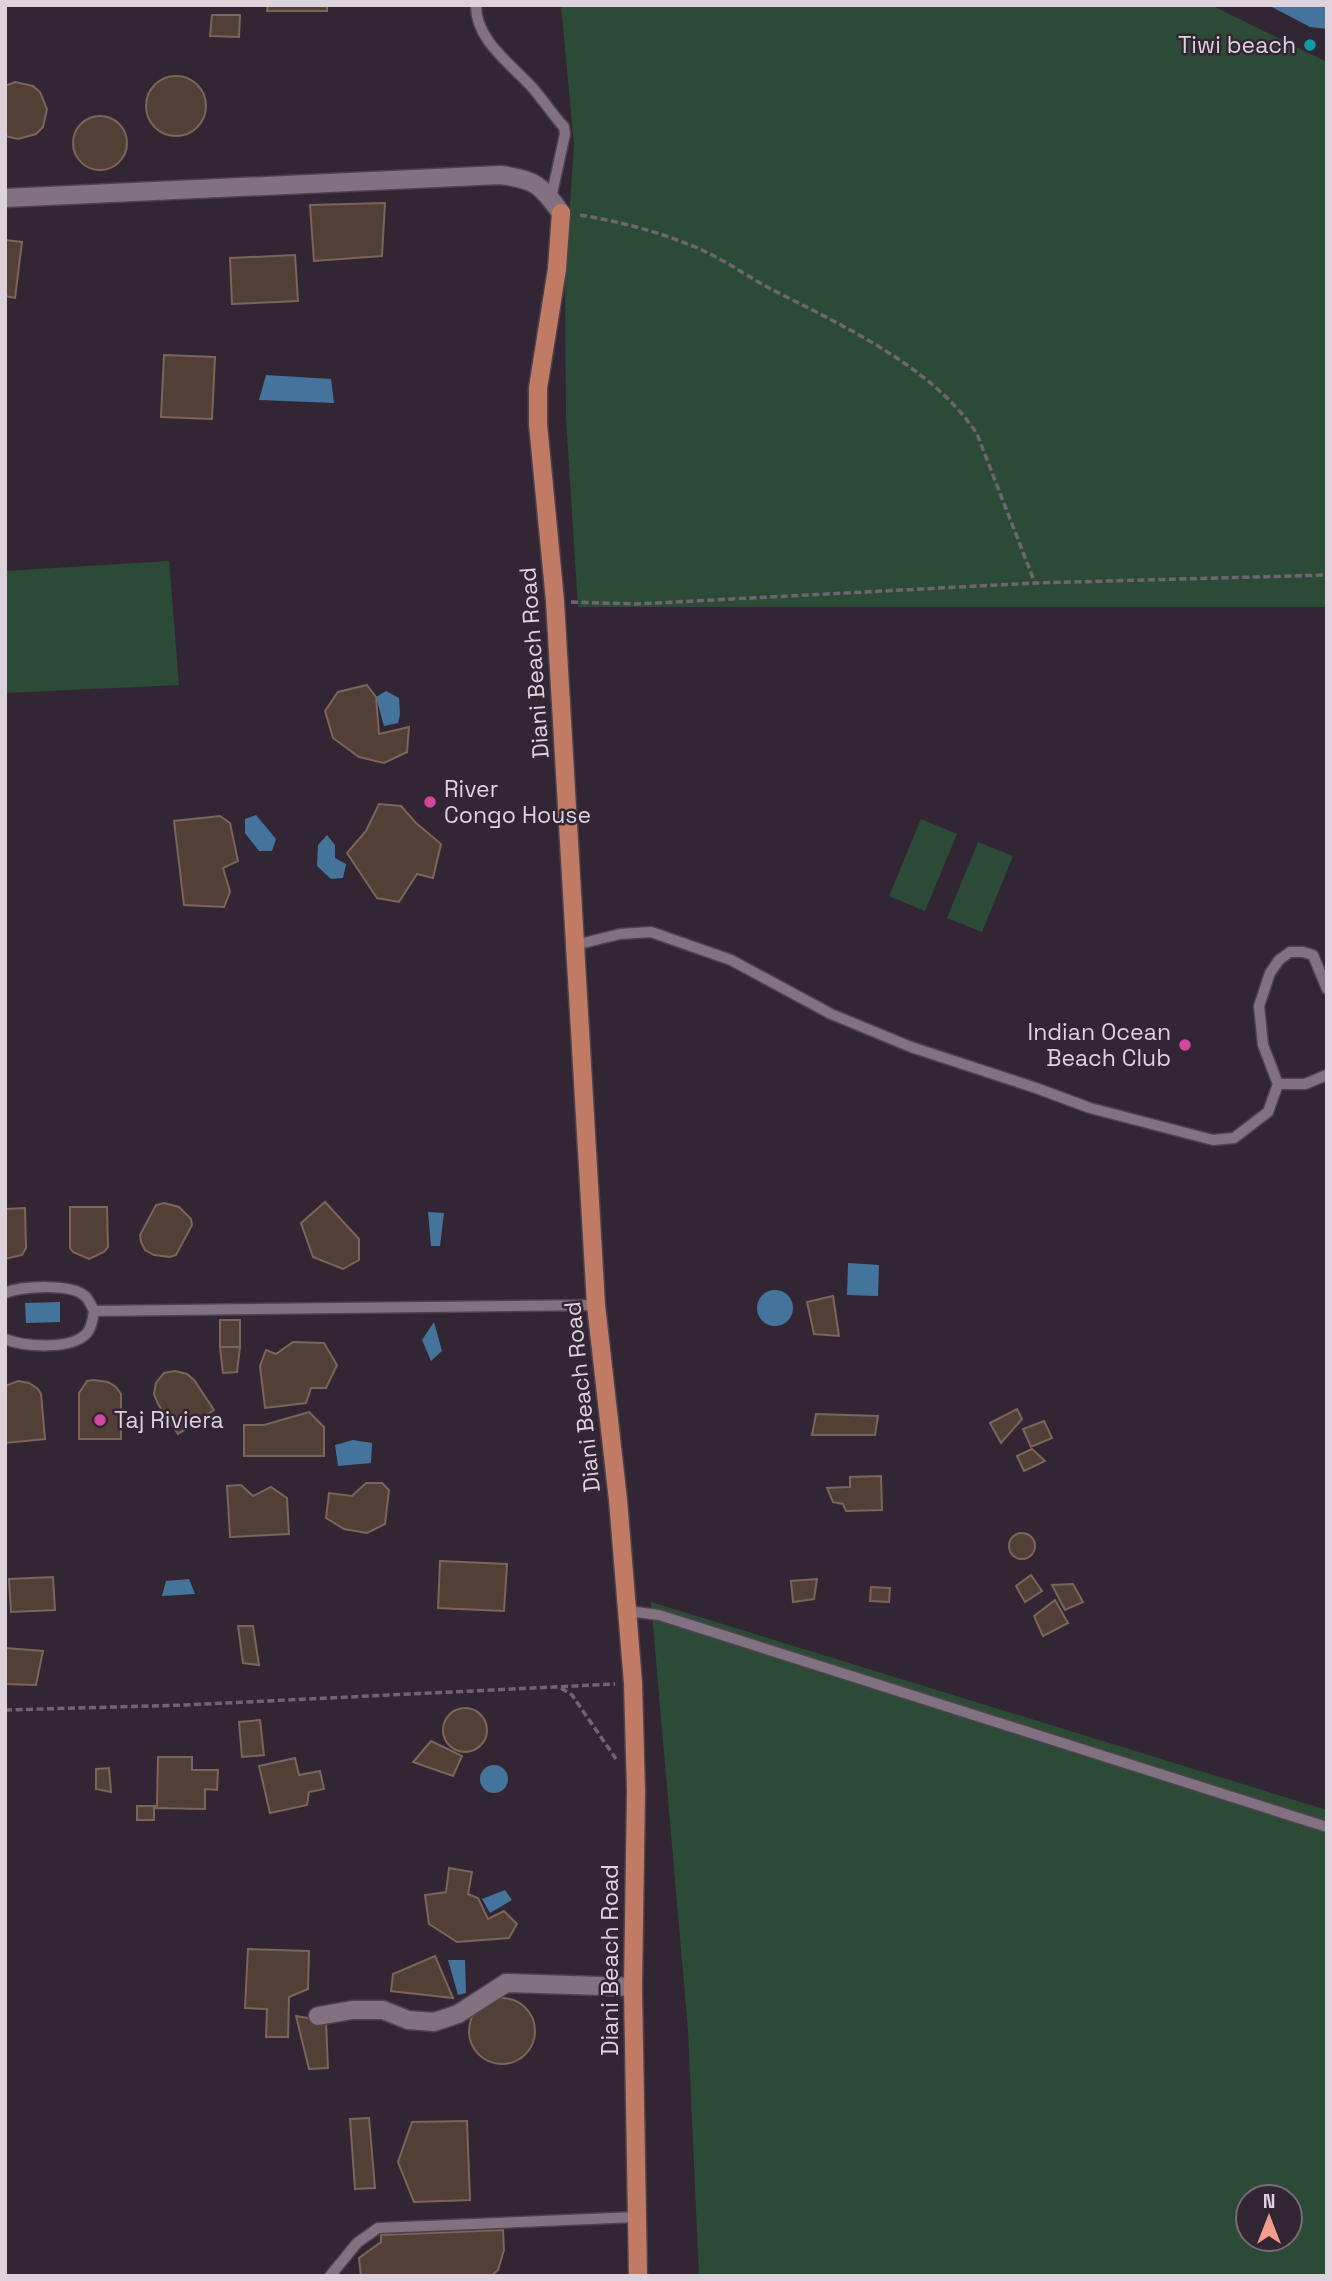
<svg xmlns="http://www.w3.org/2000/svg" width="1332" height="2281" font-family="'Space Grotesk',sans-serif">
<style>
.green{fill:#2b4b37;fill-rule:evenodd}
.water{fill:#44749b}
.building{fill:#523f35;stroke:#7a655b;stroke-width:2}
.lines{fill:none;stroke-linecap:round;stroke-linejoin:round}
.lane-casing{stroke:#4d424d;stroke-width:13}
.street-casing{stroke:#4d424d;stroke-width:21}
.primary-casing{stroke:#4d424d;stroke-width:21}
.path{stroke:#706470;stroke-width:3.5;stroke-dasharray:7 3.5;stroke-linecap:butt}
.lane{stroke:#817181;stroke-width:10}
.street{stroke:#817181;stroke-width:18}
.primary{stroke:#c17b65;stroke-width:18}
.culture-dot{fill:#0f9aa8;stroke:#332634;stroke-width:2.5}
.hotel-dot{fill:#d1479c;stroke:#332634;stroke-width:2.5}
.labels{text-anchor:middle;dominant-baseline:central;stroke-width:5;stroke-linejoin:round;paint-order:stroke}
.poi-label{font-size:23px;fill:#dcd3dc;stroke:#332634;text-anchor:end}
.street-label{font-size:23px;fill:#dcd3dc;stroke:#332634}
</style>
<rect width="100%" height="100%" fill="#332634"/>
<!-- green -->
<g class="green">
<polygon points="561,5 1211,5 1327,62 1327,607 578,607 566,418 565,278 574,145"/>
<polygon points="169,561 179,685 5,693 5,571"/>
<polygon points="921,819 957,834 925,911 889,896"/>
<polygon points="978,842 1013,856 982,932 947,918"/>
<path d="M651,1602L1327,1810V2276H699L688,2030ZM1248,2197H1290V2239H1248Z"/>
</g>
<!-- water -->
<g class="water">
<polygon points="1268,5 1327,5 1327,29 1310,27"/>
<polygon points="266,375 331,379 334,403 259,400"/>
<polygon points="386,691 399,698 400,714 398,723 384,726 376,697"/>
<polygon points="256,815 276,839 272,851 259,851 245,833 245,819"/>
<polygon points="327,835 335,845 335,858 346,864 343,878 331,879 317,866 318,845"/>
<polygon points="428,1212 444,1213 440,1246 431,1246"/>
<polygon points="848,1263 879,1265 878,1296 847,1295"/>
<circle cx="775" cy="1308" r="18"/>
<polygon points="60,1302 60,1322 26,1323 25,1303"/>
<polygon points="434,1322 442,1351 431,1361 422,1340"/>
<polygon points="353,1440 372,1443 371,1463 338,1466 335,1445"/>
<polygon points="189,1579 195,1594 162,1596 166,1581"/>
<circle cx="494" cy="1779" r="14"/>
<polygon points="505,1890 512,1900 490,1913 482,1899"/>
<polygon points="448,1960 465,1960 466,1993 458,1995"/>
</g>
<!-- building -->
<g class="building">
<polygon points="268,5 327,5 327,11 267,11"/>
<polygon points="212,15 240,15 239,37 210,36"/>
<circle cx="176" cy="106" r="30"/>
<polygon points="15,82 33,86 40,92 47,109 43,127 36,134 18,139 5,136 5,86"/>
<circle cx="100" cy="143" r="27"/>
<polygon points="385,203 382,256 314,261 310,205"/>
<polygon points="5,240 22,242 15,298 5,296"/>
<polygon points="295,255 298,301 232,304 230,258"/>
<polygon points="164,355 215,357 212,419 161,417"/>
<polygon points="367,685 376,697 379,734 409,727 407,752 384,763 359,757 333,738 325,711 338,692"/>
<polygon points="379,804 401,806 416,823 441,844 433,878 417,874 399,902 377,898 347,853 366,831"/>
<polygon points="220,816 230,823 238,861 223,868 230,892 224,907 184,905 174,821"/>
<polygon points="325,1202 359,1239 359,1260 343,1269 313,1257 301,1223"/>
<polygon points="164,1203 179,1207 191,1219 192,1225 176,1255 170,1257 154,1255 145,1250 141,1242 140,1235 156,1205"/>
<polygon points="70,1207 107,1207 108,1247 104,1252 89,1259 73,1252 70,1248"/>
<polygon points="25,1208 26,1248 22,1255 5,1259 5,1209"/>
<polygon points="833,1296 839,1336 814,1334 807,1302"/>
<rect x="220" y="1320" width="20" height="27"/>
<polygon points="293,1342 324,1343 337,1365 326,1388 311,1388 306,1403 265,1408 260,1366 266,1350 276,1354"/>
<polygon points="220,1347 240,1347 237,1372 223,1373"/>
<polygon points="175,1371 187,1374 194,1380 214,1410 178,1434 158,1404 154,1394 156,1383 164,1373"/>
<polygon points="94,1380 108,1382 116,1387 121,1394 121,1439 79,1439 79,1393 87,1381"/>
<polygon points="18,1381 29,1383 38,1389 41,1394 45,1439 5,1443 5,1386"/>
<polygon points="1017,1409 1022,1419 1001,1443 990,1423"/>
<polygon points="309,1412 324,1427 324,1456 244,1456 244,1425 264,1425"/>
<polygon points="816,1414 878,1416 875,1435 812,1435"/>
<polygon points="1044,1421 1052,1438 1031,1447 1023,1429"/>
<polygon points="1032,1449 1045,1461 1024,1471 1017,1456"/>
<polygon points="881,1476 882,1510 846,1511 843,1504 833,1502 827,1488 850,1487 850,1477"/>
<polygon points="366,1483 382,1483 389,1490 385,1524 367,1533 344,1529 326,1518 329,1493 352,1496"/>
<polygon points="241,1485 253,1496 271,1487 287,1498 289,1534 230,1537 227,1486"/>
<circle cx="1022" cy="1546" r="13"/>
<polygon points="440,1561 507,1564 504,1611 438,1608"/>
<polygon points="1031,1575 1042,1591 1025,1602 1016,1586"/>
<polygon points="53,1577 55,1610 11,1612 9,1579"/>
<polygon points="817,1579 814,1599 793,1602 791,1581"/>
<polygon points="1073,1584 1083,1602 1065,1610 1052,1585"/>
<polygon points="871,1587 890,1588 889,1602 870,1601"/>
<polygon points="1055,1600 1068,1623 1043,1636 1034,1616"/>
<polygon points="238,1626 253,1626 259,1665 243,1663"/>
<polygon points="5,1648 43,1651 36,1685 5,1684"/>
<circle cx="465" cy="1730" r="22"/>
<polygon points="260,1720 264,1755 242,1757 239,1722"/>
<polygon points="431,1741 462,1756 453,1776 413,1762"/>
<polygon points="158,1757 192,1757 192,1770 218,1770 217,1790 205,1789 205,1809 154,1808 154,1820 137,1820 137,1806 157,1806"/>
<polygon points="295,1758 299,1775 320,1771 324,1789 309,1792 307,1805 270,1813 259,1766"/>
<polygon points="109,1768 111,1792 96,1789 96,1769"/>
<polygon points="449,1868 472,1872 468,1894 478,1898 488,1919 504,1911 517,1924 509,1938 457,1942 429,1924 425,1895 446,1892"/>
<polygon points="248,1949 309,1951 308,1989 289,1997 288,2037 266,2037 267,2009 245,2008"/>
<polygon points="435,1956 453,1998 391,1991 393,1974"/>
<circle cx="502" cy="2031" r="33"/>
<polygon points="296,2016 326,2021 328,2068 309,2069"/>
<polygon points="369,2118 375,2188 355,2189 350,2119"/>
<polygon points="467,2121 470,2200 414,2202 398,2162 412,2122"/>
<polygon points="503,2230 504,2250 498,2270 491,2276 361,2276 359,2258 381,2242 381,2235"/>
</g>
<g class="lines">
<!-- lane casing -->
<g class="lane-casing">
<g id="lane">
<path d="M476,5C475,38 509,63 530,85C542,98 552,114 564,127L565,134L551,198"/>
<polyline points="575,945 620,934 651,932 731,960 831,1014 911,1047 1036,1088 1090,1108 1213,1140 1234,1138 1268,1112 1278,1084 1263,1045 1259,1006 1270,973 1279,960 1290,952 1303,952 1313,955 1327,989"/>
<polyline points="1278,1084 1305,1084 1327,1075"/>
<path d="M5,1293C21,1286 73,1283 86,1297C89,1300 92,1307 94,1311C93,1318 92,1327 87,1333C72,1350 25,1347 5,1339"/>
<polyline points="94,1311 596,1305"/>
<polyline points="628,1611 659,1615 1327,1827"/>
<polyline points="330,2276 357,2243 378,2228 637,2217"/>
</g>
</g>
<!-- street casing -->
<g class="street-casing">
<g id="street">
<path d="M5,198L500,175C535,179 541,185 561,213"/>
<polyline points="318,2016 352,2010 383,2010 408,2020 434,2022 458,2014 506,1983 633,1987"/>
</g>
</g>
<!-- primary casing -->
<g class="primary-casing">
<polyline id="primary" points="561,213 557,269 538,388 538,424 555,601 596,1305 618,1500 633,1683 636,1791 633,1987 638,2276"/>
</g>
<!-- path -->
<g class="path">
<path d="M580,215C622,222 665,233 704,251C726,261 747,276 769,288C839,324 933,366 977,434L1035,583"/>
<polyline points="571,602 637,604 1035,583 1327,575"/>
<polyline points="561,1688 572,1695 616,1759"/>
<polyline points="5,1710 185,1705 615,1684"/>
</g>
<!-- lane -->
<use href="#lane" class="lane"/>
<!-- street -->
<use href="#street" class="street"/>
<!-- primary -->
<use href="#primary" class="primary"/>
</g>
<!-- markers -->
<circle class="culture-dot" cx="1310" cy="45" r="7"/>
<g class="hotel-dot">
<circle cx="430" cy="802" r="7"/>
<circle cx="1185" cy="1045" r="7"/>
<circle cx="100" cy="1420" r="7"/>
</g>
<g class="labels">
<!-- poi labels -->
<g class="poi-label">
<text x="1296" y="45">Tiwi beach</text>
<text x="444" y="789" text-anchor="start">River<tspan x="444" dy="26">Congo House</tspan></text>
<text x="1171" y="1032">Indian Ocean<tspan x="1171" dy="26">Beach Club</tspan></text>
<text x="114" y="1420" text-anchor="start">Taj Riviera</text>
</g>
<!-- street labels -->
<g class="street-label">
<text transform="translate(534 663) rotate(-94)">Diani Beach Road</text>
<text transform="translate(582 1397) rotate(-96)">Diani Beach Road</text>
<text transform="translate(610 1960) rotate(-90)">Diani Beach Road</text>
</g>
</g>
<!-- border -->
<rect width="1332" height="2281" fill="none" stroke="#dcd3dc" stroke-width="14"/>
<!-- north arrow -->
<g transform="translate(1269 2218)"><circle r="33" fill="#332634" stroke="#776b77" stroke-width="2"/>
<path d="M0-5L12 26L0 18L-12 26Z" fill="#f49d8d"/>
<text y="-10" font-size="19" font-weight="bold" text-anchor="middle" fill="#dcd3dc">N</text>
</g>
</svg>
